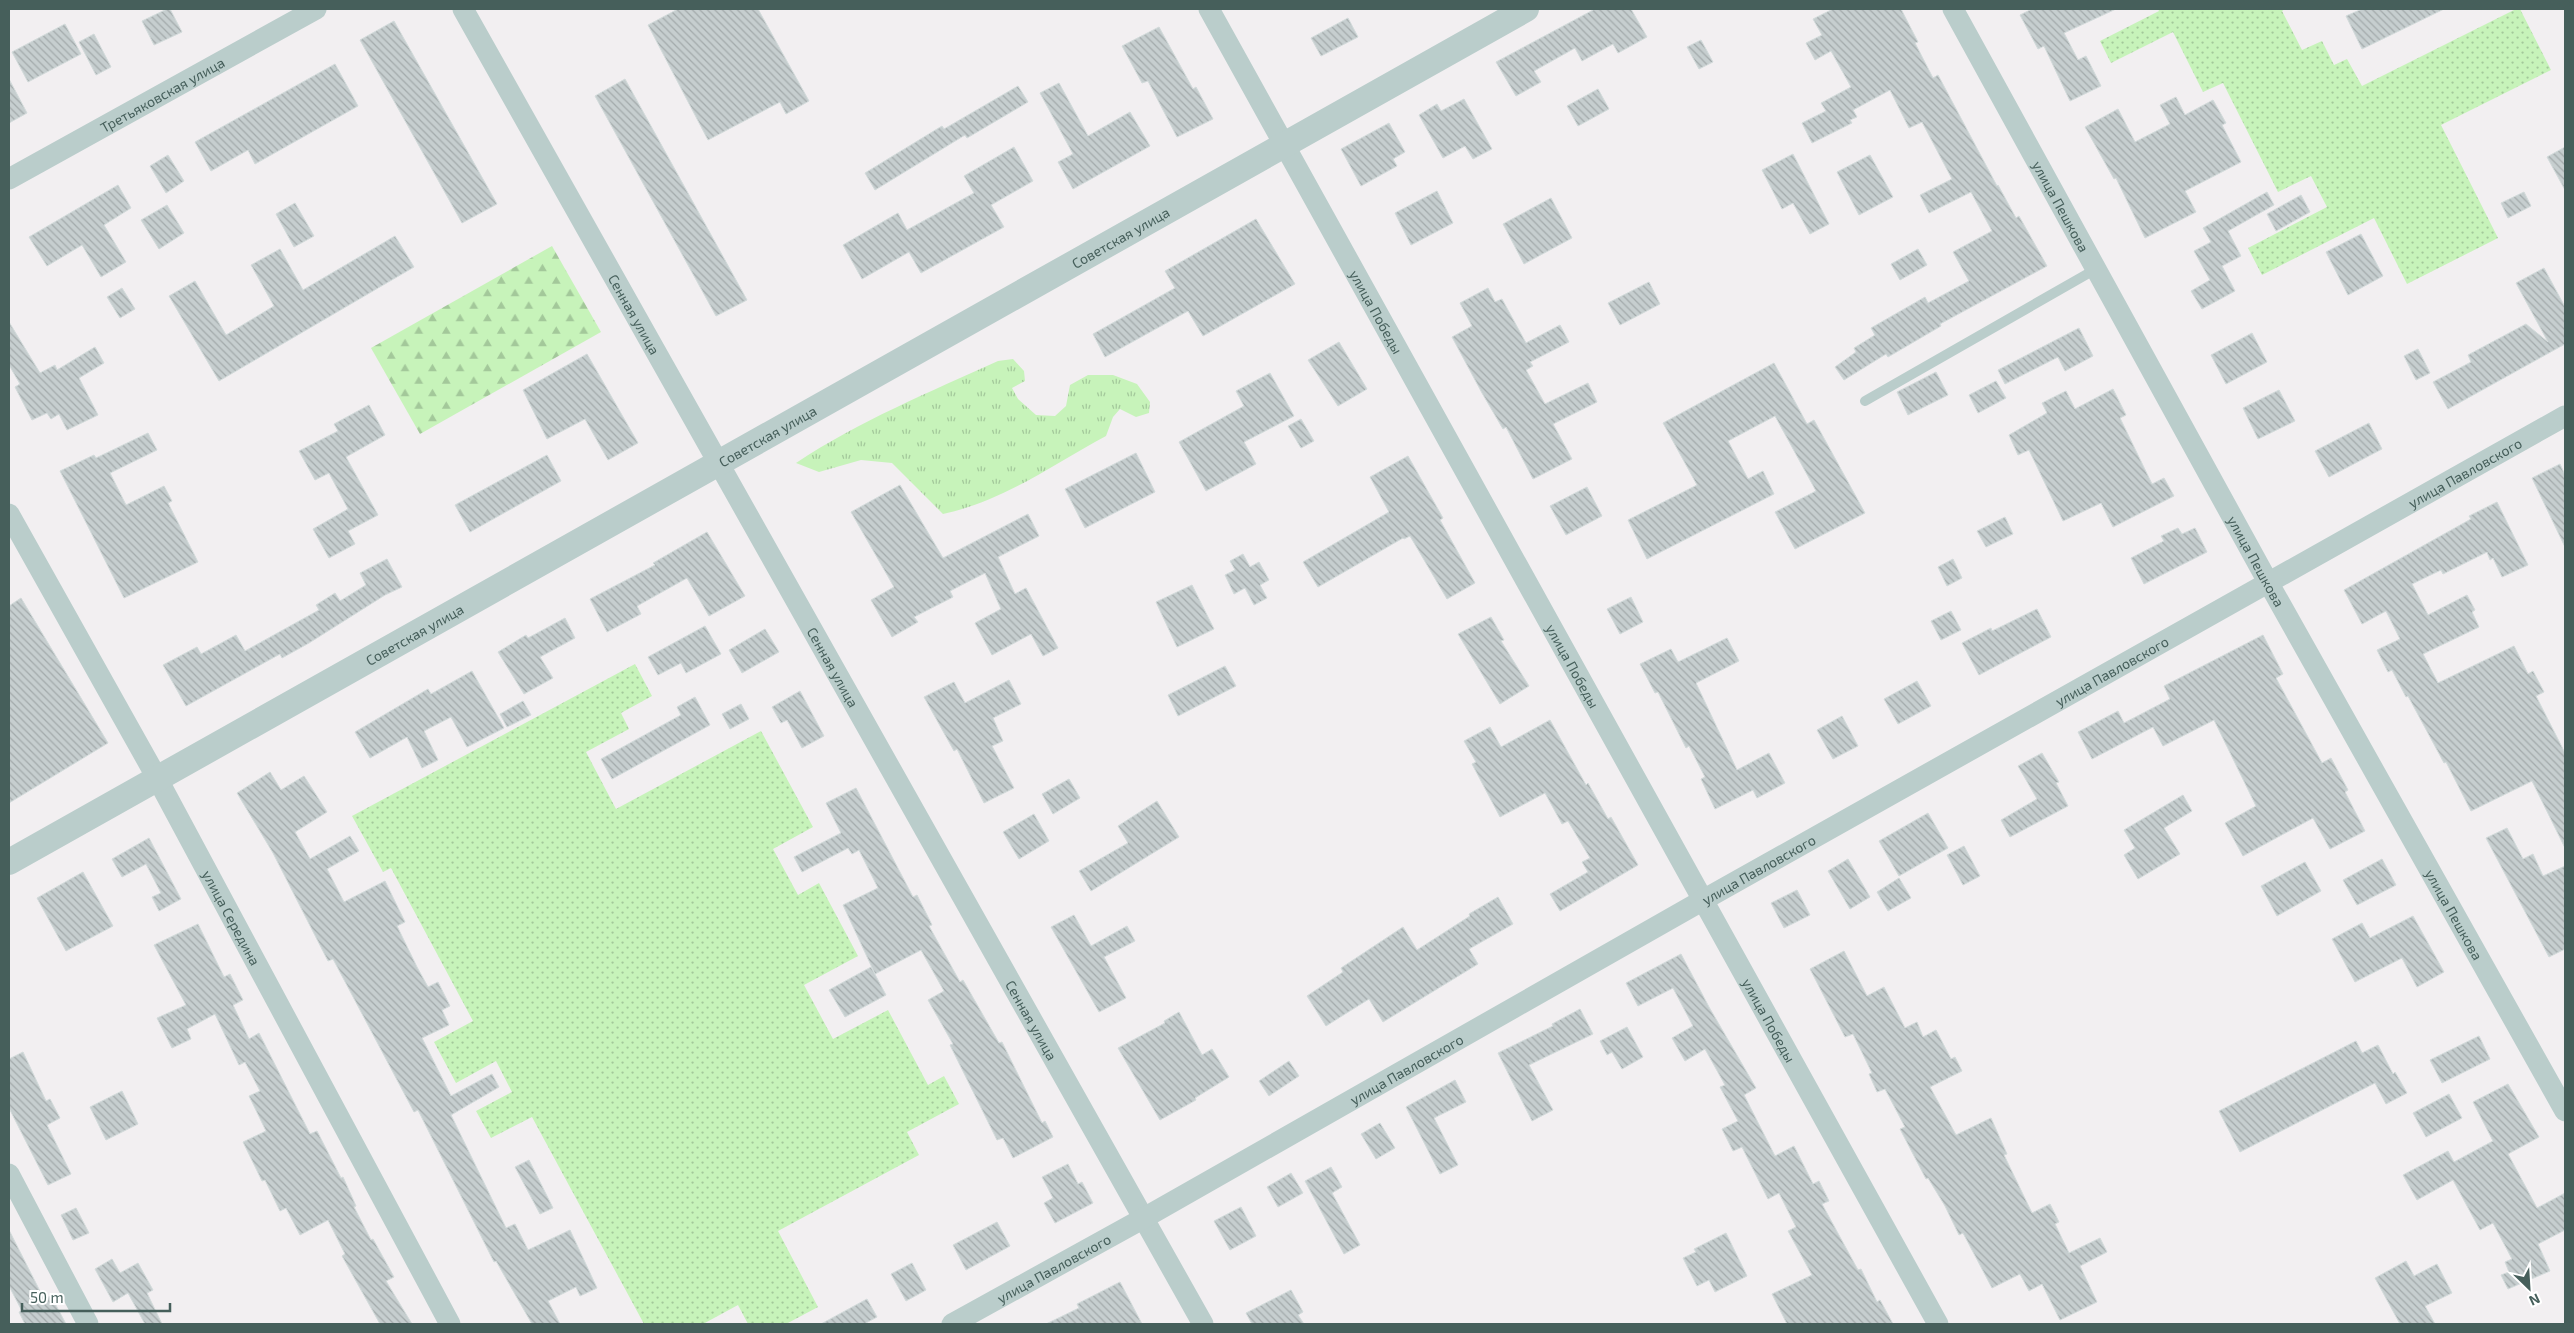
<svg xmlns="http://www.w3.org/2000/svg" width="2574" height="1333" font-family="'Exo 2',sans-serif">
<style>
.grass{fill:url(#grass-tufts)}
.forest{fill:url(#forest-firs)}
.garden{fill:url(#garden-dots)}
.building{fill:url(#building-back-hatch);stroke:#d3dbdb}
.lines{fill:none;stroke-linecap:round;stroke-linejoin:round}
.service{stroke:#bacdcb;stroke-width:10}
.minor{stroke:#bacdcb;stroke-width:21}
.tertiary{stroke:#bacdcb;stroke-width:26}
.labels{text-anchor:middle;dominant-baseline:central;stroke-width:4.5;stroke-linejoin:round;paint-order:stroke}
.street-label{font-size:14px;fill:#465f5b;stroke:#fff}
</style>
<defs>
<pattern id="grass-tufts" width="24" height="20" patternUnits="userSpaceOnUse" patternTransform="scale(1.25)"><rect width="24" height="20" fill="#c7f3ba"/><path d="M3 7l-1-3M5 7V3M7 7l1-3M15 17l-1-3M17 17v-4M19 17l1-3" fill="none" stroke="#a3c89a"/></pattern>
<pattern id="forest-firs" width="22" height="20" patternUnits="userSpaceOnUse" patternTransform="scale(1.25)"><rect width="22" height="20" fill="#c7f3ba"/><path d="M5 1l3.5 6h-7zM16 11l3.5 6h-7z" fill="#a3c89a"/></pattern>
<pattern id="garden-dots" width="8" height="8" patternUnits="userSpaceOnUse" patternTransform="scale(1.25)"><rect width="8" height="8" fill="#c7f3ba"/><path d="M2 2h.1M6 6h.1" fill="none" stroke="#a3c89a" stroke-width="1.8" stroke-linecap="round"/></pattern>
<pattern id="building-back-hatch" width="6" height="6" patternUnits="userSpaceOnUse" patternTransform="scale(1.25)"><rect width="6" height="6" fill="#c6cecf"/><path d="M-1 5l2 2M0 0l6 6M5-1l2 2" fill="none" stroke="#a3aaab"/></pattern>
</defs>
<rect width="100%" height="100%" fill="#f2eff1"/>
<!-- grass -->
<path class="grass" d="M1013,359L1024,371L1025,381L1012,388L1018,399L1036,415L1055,416L1066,406L1070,385L1088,375H1113L1137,384L1150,402L1149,413L1136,417L1120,409L1113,417L1106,436C1052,465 1004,501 943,514L892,463L861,460L819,472L796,463C859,421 930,392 998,361Z"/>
<!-- forest -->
<polygon class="forest" points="552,246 601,332 420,434 371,348"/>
<!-- garden -->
<g class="garden">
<polygon points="2158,9 2285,9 2282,11 2302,50 2322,41 2334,65 2347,59 2362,86 2516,9 2520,9 2551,70 2441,125 2498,238 2407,284 2374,218 2262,275 2248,248 2327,207 2311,176 2278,192 2223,83 2203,92 2173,32 2111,63 2100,41 2159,11"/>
<polygon points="635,664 652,696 621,713 629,729 586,752 616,809 761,731 813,827 773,849 798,895 819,883 858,956 804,985 833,1039 888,1010 928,1085 944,1076 959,1104 907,1132 919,1155 778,1231 818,1307 786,1324 748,1324 738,1305 703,1324 644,1324 532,1117 491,1138 476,1111 512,1092 496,1061 456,1083 434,1042 473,1021 391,868 383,872 352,816"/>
</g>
<!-- building -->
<g class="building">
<polygon points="167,9 170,9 182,32 154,45 142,21"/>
<polygon points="678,9 758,9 809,101 786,114 780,102 708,140 648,25"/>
<polygon points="1595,9 1631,9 1647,37 1618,53 1613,44 1582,61 1575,48 1534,71 1541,82 1516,96 1496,62"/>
<polygon points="1833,9 1901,9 1918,42 1915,43 1933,78 1938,75 1997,186 1998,185 2016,218 2019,216 2047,266 1940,324 1941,326 1888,357 1886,354 1844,380 1835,367 1856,352 1854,348 1875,335 1871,328 1925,297 1928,303 1969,281 1953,252 1992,231 1971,192 1929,213 1920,195 1952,179 1922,122 1909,128 1890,90 1853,110 1857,117 1850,120 1852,123 1812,143 1802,123 1826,111 1821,103 1851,87 1831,51 1815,60 1806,43 1822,35 1813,19"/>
<polygon points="2032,9 2116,9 2064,33 2078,60 2086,56 2101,86 2070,101 2044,46 2038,49 2020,15"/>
<polygon points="2362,9 2444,9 2362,49 2346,16"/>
<polygon points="1348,18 1358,37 1321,56 1311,38"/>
<polygon points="394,21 497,204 462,223 360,40"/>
<polygon points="65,24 81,54 28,82 12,52"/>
<polygon points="1159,27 1193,89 1196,87 1213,119 1177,137 1148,81 1142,83 1122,46"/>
<polygon points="94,34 111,67 96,75 79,42"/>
<polygon points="1701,40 1713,62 1699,69 1687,47"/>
<polygon points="335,64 358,106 255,164 248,150 211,171 195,142"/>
<polygon points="9,79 27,113 9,123"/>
<polygon points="625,79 747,300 716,316 595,96"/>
<polygon points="1059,83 1088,136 1130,112 1150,146 1073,189 1058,162 1073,154 1040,93"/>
<polygon points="1018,86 1028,102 967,138 965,135 875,190 865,173 942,126 944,129"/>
<polygon points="1598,89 1609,109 1578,126 1567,106"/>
<polygon points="2176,97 2185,115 2213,100 2226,123 2222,125 2241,162 2185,191 2196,212 2145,238 2116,178 2114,179 2085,127 2118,109 2135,142 2170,124 2160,105"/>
<polygon points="1464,99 1492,149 1473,159 1465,146 1443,158 1419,115 1437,104 1441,111"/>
<polygon points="1389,123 1405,152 1393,159 1397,166 1361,186 1341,149"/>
<polygon points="1014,147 1033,181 991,205 1004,227 921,273 909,252 862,279 843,245 898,213 907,230 974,193 964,176"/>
<polygon points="2565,147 2565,190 2547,157"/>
<polygon points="1793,154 1829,224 1810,234 1793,203 1782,209 1762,170"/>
<polygon points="168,155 184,181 166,193 150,166"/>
<polygon points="1870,155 1893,197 1859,215 1837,172"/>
<polygon points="118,185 131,208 104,225 126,262 101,277 82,245 47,266 29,237"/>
<polygon points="1437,191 1453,223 1411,245 1395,213"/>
<polygon points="2267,192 2274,205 2228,231 2241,256 2222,266 2235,291 2202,309 2191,291 2210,280 2194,251 2211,242 2203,228"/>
<polygon points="2524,192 2531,206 2508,218 2501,203"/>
<polygon points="2301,195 2310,212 2276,231 2267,214"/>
<polygon points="1551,198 1572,238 1524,264 1503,224"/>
<polygon points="295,203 314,236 294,247 276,214"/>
<polygon points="167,205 184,233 159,249 141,220"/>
<polygon points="1256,219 1295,284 1203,336 1188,311 1105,357 1093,334 1175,288 1165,271"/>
<polygon points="2361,234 2383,276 2348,295 2326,252"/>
<polygon points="395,236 414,267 219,381 169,296 195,281 226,335 274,306 251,265 280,249 303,290"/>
<polygon points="1918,249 1927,265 1900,280 1891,264"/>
<polygon points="2544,268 2565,307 2565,344 2448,409 2433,382 2471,362 2468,355 2526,324 2548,342 2516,283"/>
<polygon points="1649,282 1660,304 1620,325 1608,303"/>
<polygon points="122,288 135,309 120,318 107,297"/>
<polygon points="1488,288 1495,302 1502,299 1526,343 1560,325 1569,342 1530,362 1533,366 1526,370 1545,404 1588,383 1597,402 1553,424 1572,459 1533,479 1506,427 1503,429 1482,393 1452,337 1472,326 1460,303"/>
<polygon points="9,322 40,373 55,365 57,370 95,347 104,363 79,378 98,415 67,430 59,414 51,419 47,413 32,420 15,387 20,384 9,365"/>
<polygon points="2079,328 2093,356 2065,371 2058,357 2005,384 1998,370"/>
<polygon points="2252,333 2267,362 2226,384 2211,355"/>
<polygon points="1339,342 1367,389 1338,406 1308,360"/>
<polygon points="2418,349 2430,373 2416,380 2404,356"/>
<polygon points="587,354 638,443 608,460 585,419 547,439 523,390"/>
<polygon points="1774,363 1807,424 1814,420 1865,513 1795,549 1775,512 1816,491 1775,416 1728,441 1748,479 1763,471 1774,494 1647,559 1628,520 1697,485 1663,423"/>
<polygon points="1936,372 1948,395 1908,415 1897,392"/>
<polygon points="1270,373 1294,416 1244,442 1256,464 1206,491 1179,442 1244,406 1236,391"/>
<polygon points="1996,381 2006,398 1978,413 1969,395"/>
<polygon points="2113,389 2126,415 2120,418 2152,484 2164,478 2174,496 2113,527 2101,503 2063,521 2029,450 2018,455 2009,435 2047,413 2042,403 2066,391 2075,409"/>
<polygon points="2279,390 2295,421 2258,439 2243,408"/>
<polygon points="369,405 385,435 346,457 378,515 348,531 355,544 329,558 313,529 348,509 329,473 315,480 299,451 338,431 334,424"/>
<polygon points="1301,419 1314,441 1301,448 1288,426"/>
<polygon points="2369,423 2382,449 2329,477 2315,451"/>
<polygon points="148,433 157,450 110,473 126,505 164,486 172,501 168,503 198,562 124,598 60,471 94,455 96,458"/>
<polygon points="1136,453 1155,492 1085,528 1065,489"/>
<polygon points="547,455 561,481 470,532 455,505"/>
<polygon points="1408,456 1443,518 1440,520 1475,583 1447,599 1410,536 1404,539 1403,538 1318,587 1303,562 1389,512 1370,477"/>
<polygon points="2560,464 2565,475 2565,547 2532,478"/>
<polygon points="900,485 943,558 1028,514 1039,536 998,557 1015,594 1026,588 1058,648 1043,656 1031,634 992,655 975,623 1001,609 985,573 950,591 953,597 914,617 918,622 892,637 871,600 894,587 851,512"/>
<polygon points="1587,487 1602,516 1566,535 1550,506"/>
<polygon points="2497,502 2528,565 2502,577 2493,558 2490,560 2487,552 2443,574 2441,570 2412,584 2428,615 2467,595 2475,610 2472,612 2479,627 2423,654 2438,683 2514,646 2528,674 2533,671 2544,692 2536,696 2565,753 2565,848 2532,781 2471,811 2446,762 2444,763 2408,696 2406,697 2392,670 2388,672 2377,650 2400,639 2386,611 2362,624 2344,590 2471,519 2469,516"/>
<polygon points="2005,517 2013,534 1986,547 1977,531"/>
<polygon points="2178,528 2182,534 2195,528 2207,552 2144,584 2131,558 2164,541 2161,536"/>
<polygon points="707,532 745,596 709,616 687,578 637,606 641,614 607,632 590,599 655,565 653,563"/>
<polygon points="1243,554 1250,567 1259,562 1269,580 1260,585 1267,598 1254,605 1245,588 1234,594 1225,575 1235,570 1230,561"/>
<polygon points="387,559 402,587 385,595 309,643 282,658 280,654 186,706 163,665 197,647 201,654 236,635 245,651 319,610 316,605 335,593 340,601 366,585 360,573"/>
<polygon points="1953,559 1962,578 1947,586 1938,567"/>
<polygon points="1192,585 1214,629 1177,647 1156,602"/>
<polygon points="1631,597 1643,622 1620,634 1607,609"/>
<polygon points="21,598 108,743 9,803 9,606"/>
<polygon points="2037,609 2051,637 1979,675 1962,643 1991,628 1992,631"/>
<polygon points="1951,611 1961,630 1941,640 1931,621"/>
<polygon points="1491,617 1504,640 1501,641 1529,686 1500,704 1458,634"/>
<polygon points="565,618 575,638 540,657 553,678 524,694 498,652 526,635 528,638"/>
<polygon points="705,626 721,654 686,673 681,663 658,675 648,657"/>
<polygon points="765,629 779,652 742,673 729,650"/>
<polygon points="2263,635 2283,674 2276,678 2322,763 2331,758 2348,790 2345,792 2365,831 2330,849 2313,818 2243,856 2225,823 2256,806 2214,720 2163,746 2153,727 2092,759 2078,732 2118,711 2124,723 2170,699 2164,686"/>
<polygon points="1727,638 1739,661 1696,683 1737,770 1769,753 1785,783 1757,798 1753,790 1715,809 1701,779 1705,777 1689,746 1686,748 1658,692 1655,693 1640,664 1671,649 1678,662"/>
<polygon points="1225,666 1236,686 1178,716 1168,695"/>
<polygon points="472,671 504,728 467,747 451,717 424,731 438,760 422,768 407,737 370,758 355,732 428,689 431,694"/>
<polygon points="1009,680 1021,704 993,718 1003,741 992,746 1014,788 984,803 957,749 954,751 924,697 954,682 965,703"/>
<polygon points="1917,681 1931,706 1898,724 1884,699"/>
<polygon points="800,691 824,736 802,748 787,720 781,723 772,707"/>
<polygon points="695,697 710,725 612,779 601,759 681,715 677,707"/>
<polygon points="523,701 531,715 507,727 500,714"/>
<polygon points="741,704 749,719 730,729 722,714"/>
<polygon points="1842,716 1858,746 1833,759 1817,730"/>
<polygon points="1550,720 1586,785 1588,783 1608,819 1611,817 1638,865 1560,911 1550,894 1588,872 1582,862 1590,858 1568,821 1562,824 1545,793 1500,817 1472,764 1476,762 1464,741 1490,727 1501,747"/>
<polygon points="2042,753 2059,782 2056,783 2068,806 2010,837 2001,820 2037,799 2018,766"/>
<polygon points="270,772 281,790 304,776 327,812 295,832 310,859 350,836 359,851 327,869 344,902 385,881 405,922 397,926 417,967 428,987 438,982 450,1006 442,1010 449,1025 422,1038 451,1096 492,1074 499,1087 451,1115 506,1228 515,1224 528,1250 570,1230 597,1288 580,1296 576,1287 548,1301 560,1324 532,1324 496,1261 494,1262 418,1110 414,1112 333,959 328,961 273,853 237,793"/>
<polygon points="1069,779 1080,798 1053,814 1042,794"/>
<polygon points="856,788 913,897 917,895 932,925 929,926 960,982 963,980 999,1043 1002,1042 1042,1123 1045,1121 1053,1137 1013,1158 1003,1138 997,1140 950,1045 953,1044 928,1000 944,991 921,950 875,974 843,905 878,888 859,850 852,854 848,848 802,872 794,857 841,833 826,803"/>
<polygon points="2183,795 2192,811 2164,828 2180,854 2138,879 2124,855 2135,848 2124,830"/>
<polygon points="1157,801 1179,837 1091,891 1079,871 1128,843 1118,826"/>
<polygon points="1928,813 1948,848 1899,876 1879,841"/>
<polygon points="1034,814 1049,841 1019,859 1003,832"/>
<polygon points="2507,828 2523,859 2533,854 2543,876 2565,866 2565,949 2549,957 2486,838"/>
<polygon points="149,838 181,899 159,911 152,897 161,893 146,864 122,877 112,859"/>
<polygon points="1964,846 1980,876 1963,885 1947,855"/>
<polygon points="1848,859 1870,897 1850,909 1828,871"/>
<polygon points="2382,859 2396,885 2357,905 2343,880"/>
<polygon points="2305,862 2321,891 2277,916 2261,886"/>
<polygon points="83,872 113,926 66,951 37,898"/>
<polygon points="1899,878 1911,898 1888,911 1877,892"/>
<polygon points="1797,890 1810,915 1784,928 1771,903"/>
<polygon points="1498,897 1513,924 1469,949 1478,964 1383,1022 1369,999 1326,1026 1307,996 1343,972 1341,968 1403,927 1417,950 1470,916 1469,914"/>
<polygon points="1074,915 1091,946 1127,926 1135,941 1104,957 1126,998 1099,1012 1051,927"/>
<polygon points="2413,916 2444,972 2417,987 2402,958 2355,982 2332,939 2362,923 2370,938"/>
<polygon points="198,924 224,977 230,974 243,1000 233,1005 249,1039 259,1033 310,1134 317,1131 341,1178 343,1177 356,1206 354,1207 371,1240 373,1239 394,1277 386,1281 412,1324 380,1324 342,1256 345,1254 328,1220 300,1235 286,1208 280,1211 265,1180 262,1181 243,1142 266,1131 249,1096 260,1091 245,1062 239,1065 215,1014 187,1029 191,1039 172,1048 157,1018 186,1005 154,945"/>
<polygon points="1844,951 1867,996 1884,987 1905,1028 1917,1022 1923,1037 1936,1030 1951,1059 1955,1057 1962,1071 1930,1087 1956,1135 1991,1118 2007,1154 2004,1155 2032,1213 2050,1204 2059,1222 2055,1224 2069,1253 2100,1238 2107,1252 2080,1266 2097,1302 2060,1320 2042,1284 2029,1291 2020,1274 1992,1288 1963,1233 1959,1235 1945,1206 1928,1178 1926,1179 1900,1129 1905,1127 1885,1089 1877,1092 1869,1074 1872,1073 1853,1034 1845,1037 1810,969"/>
<polygon points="1681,954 1709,1007 1756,1088 1744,1095 1775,1156 1794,1146 1813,1184 1819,1181 1829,1201 1822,1204 1858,1270 1861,1269 1877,1302 1880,1300 1893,1324 1787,1324 1772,1294 1812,1275 1788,1231 1796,1227 1779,1193 1768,1199 1742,1147 1733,1151 1722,1129 1738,1121 1720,1087 1725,1085 1705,1049 1685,1061 1672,1038 1693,1026 1673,988 1638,1006 1626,983"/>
<polygon points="871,967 886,995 845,1017 829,990"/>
<polygon points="1580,1009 1593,1034 1529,1065 1553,1110 1532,1121 1498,1053 1553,1026 1552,1024"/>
<polygon points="1179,1012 1202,1055 1212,1049 1229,1077 1195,1098 1196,1100 1160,1120 1118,1048 1165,1023 1164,1021"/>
<polygon points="1627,1027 1643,1057 1622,1069 1612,1052 1607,1055 1600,1041"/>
<polygon points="2479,1036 2490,1059 2442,1083 2430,1060"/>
<polygon points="2356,1041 2362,1053 2378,1045 2393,1074 2395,1072 2407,1093 2386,1104 2375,1083 2240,1152 2219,1111"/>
<polygon points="23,1052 46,1101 50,1099 60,1118 47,1125 71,1174 48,1185 9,1108 9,1059"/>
<polygon points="1289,1061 1299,1076 1269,1096 1259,1081"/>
<polygon points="1455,1080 1466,1102 1434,1118 1458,1165 1440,1174 1406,1107"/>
<polygon points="2508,1084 2539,1137 2508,1154 2537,1208 2565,1193 2565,1230 2538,1244 2550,1271 2508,1289 2501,1275 2509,1272 2505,1262 2512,1259 2493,1223 2480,1230 2453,1180 2417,1200 2403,1175 2448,1151 2454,1162 2493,1141 2473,1102"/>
<polygon points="122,1091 138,1124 106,1140 90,1107"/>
<polygon points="2449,1094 2462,1118 2426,1137 2413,1113"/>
<polygon points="1380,1123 1395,1148 1376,1159 1361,1134"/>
<polygon points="529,1160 553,1208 540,1214 515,1167"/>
<polygon points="1068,1164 1078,1184 1082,1182 1093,1203 1055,1223 1044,1203 1053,1198 1042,1177"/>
<polygon points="1331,1167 1342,1187 1332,1193 1360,1245 1344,1254 1305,1181"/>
<polygon points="1291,1173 1303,1193 1278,1207 1267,1187"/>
<polygon points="1241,1207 1256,1236 1230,1250 1214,1221"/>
<polygon points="76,1208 89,1233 73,1240 61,1215"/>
<polygon points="997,1222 1010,1246 966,1270 953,1245"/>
<polygon points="9,1230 44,1299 51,1296 66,1324 25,1324 19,1312 22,1311 9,1286"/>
<polygon points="1726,1233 1747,1276 1715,1292 1709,1280 1697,1286 1683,1258 1696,1252 1694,1249"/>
<polygon points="112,1259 120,1273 138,1263 153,1290 147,1293 162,1324 145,1324 128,1293 113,1302 95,1269"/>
<polygon points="2406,1261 2414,1276 2437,1264 2452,1293 2425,1306 2435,1324 2400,1324 2375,1278"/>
<polygon points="912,1263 926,1290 906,1301 891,1274"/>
<polygon points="1120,1282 1142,1324 1046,1324 1079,1308 1077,1304"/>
<polygon points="1291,1290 1303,1312 1298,1315 1304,1324 1252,1324 1246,1313"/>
<polygon points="867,1299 877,1317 864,1324 821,1324"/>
</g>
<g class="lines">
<!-- service -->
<polyline class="service" points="1865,401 2096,269"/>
<!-- minor -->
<g class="minor">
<path id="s1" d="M463,9L1203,1324"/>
<path id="s2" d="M1209,9L1938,1324"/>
<path id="s3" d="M1953,9L2268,582L2565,1111"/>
<path id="s4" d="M9,179L316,9"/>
<path id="s5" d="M9,514L157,778L450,1324"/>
<polyline points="9,1174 88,1324"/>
<path id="s6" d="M952,1324L1144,1218L1705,899L2565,416"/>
</g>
<!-- tertiary -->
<path class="tertiary" id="s7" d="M9,862L1526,9"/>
</g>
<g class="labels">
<!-- street labels -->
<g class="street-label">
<text stroke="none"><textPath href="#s4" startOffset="175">Третьяковская улица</textPath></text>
<text stroke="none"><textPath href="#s3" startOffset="225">улица Пешкова</textPath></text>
<text stroke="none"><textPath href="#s7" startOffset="1275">Советская улица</textPath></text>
<text stroke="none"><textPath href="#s2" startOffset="346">улица Победы</textPath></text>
<text stroke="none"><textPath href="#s1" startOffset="350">Сенная улица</textPath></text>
<text stroke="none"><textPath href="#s7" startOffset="870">Советская улица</textPath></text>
<text stroke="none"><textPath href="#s6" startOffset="1736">улица Павловского</textPath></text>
<text stroke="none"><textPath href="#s3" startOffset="630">улица Пешкова</textPath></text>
<text stroke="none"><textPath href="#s7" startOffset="465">Советская улица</textPath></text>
<text stroke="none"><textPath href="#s2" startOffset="751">улица Победы</textPath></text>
<text stroke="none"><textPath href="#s1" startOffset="755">Сенная улица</textPath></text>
<text stroke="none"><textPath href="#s6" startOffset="1331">улица Павловского</textPath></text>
<text stroke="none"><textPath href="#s6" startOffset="926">улица Павловского</textPath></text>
<text stroke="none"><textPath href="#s3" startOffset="1035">улица Пешкова</textPath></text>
<text stroke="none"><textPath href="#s5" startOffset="461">улица Середина</textPath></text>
<text stroke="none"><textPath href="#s1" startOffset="1160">Сенная улица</textPath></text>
<text stroke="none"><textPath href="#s2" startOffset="1156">улица Победы</textPath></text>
<text stroke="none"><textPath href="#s6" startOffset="521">улица Павловского</textPath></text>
<text stroke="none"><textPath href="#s6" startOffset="116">улица Павловского</textPath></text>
</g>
</g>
<!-- border -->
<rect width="2574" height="1333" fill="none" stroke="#465f5b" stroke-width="20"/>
<!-- north arrow -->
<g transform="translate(2529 1288) rotate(155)" stroke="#ffffff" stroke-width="4" paint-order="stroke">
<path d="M0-4L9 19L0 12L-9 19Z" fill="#465f5b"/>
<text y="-8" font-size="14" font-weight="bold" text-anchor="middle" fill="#465f5b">N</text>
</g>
<!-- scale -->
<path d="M22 1303v8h148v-8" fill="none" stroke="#465f5b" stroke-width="2.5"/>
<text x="30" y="1303" font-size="15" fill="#465f5b" stroke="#ffffff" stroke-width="4" paint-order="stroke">50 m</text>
</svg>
